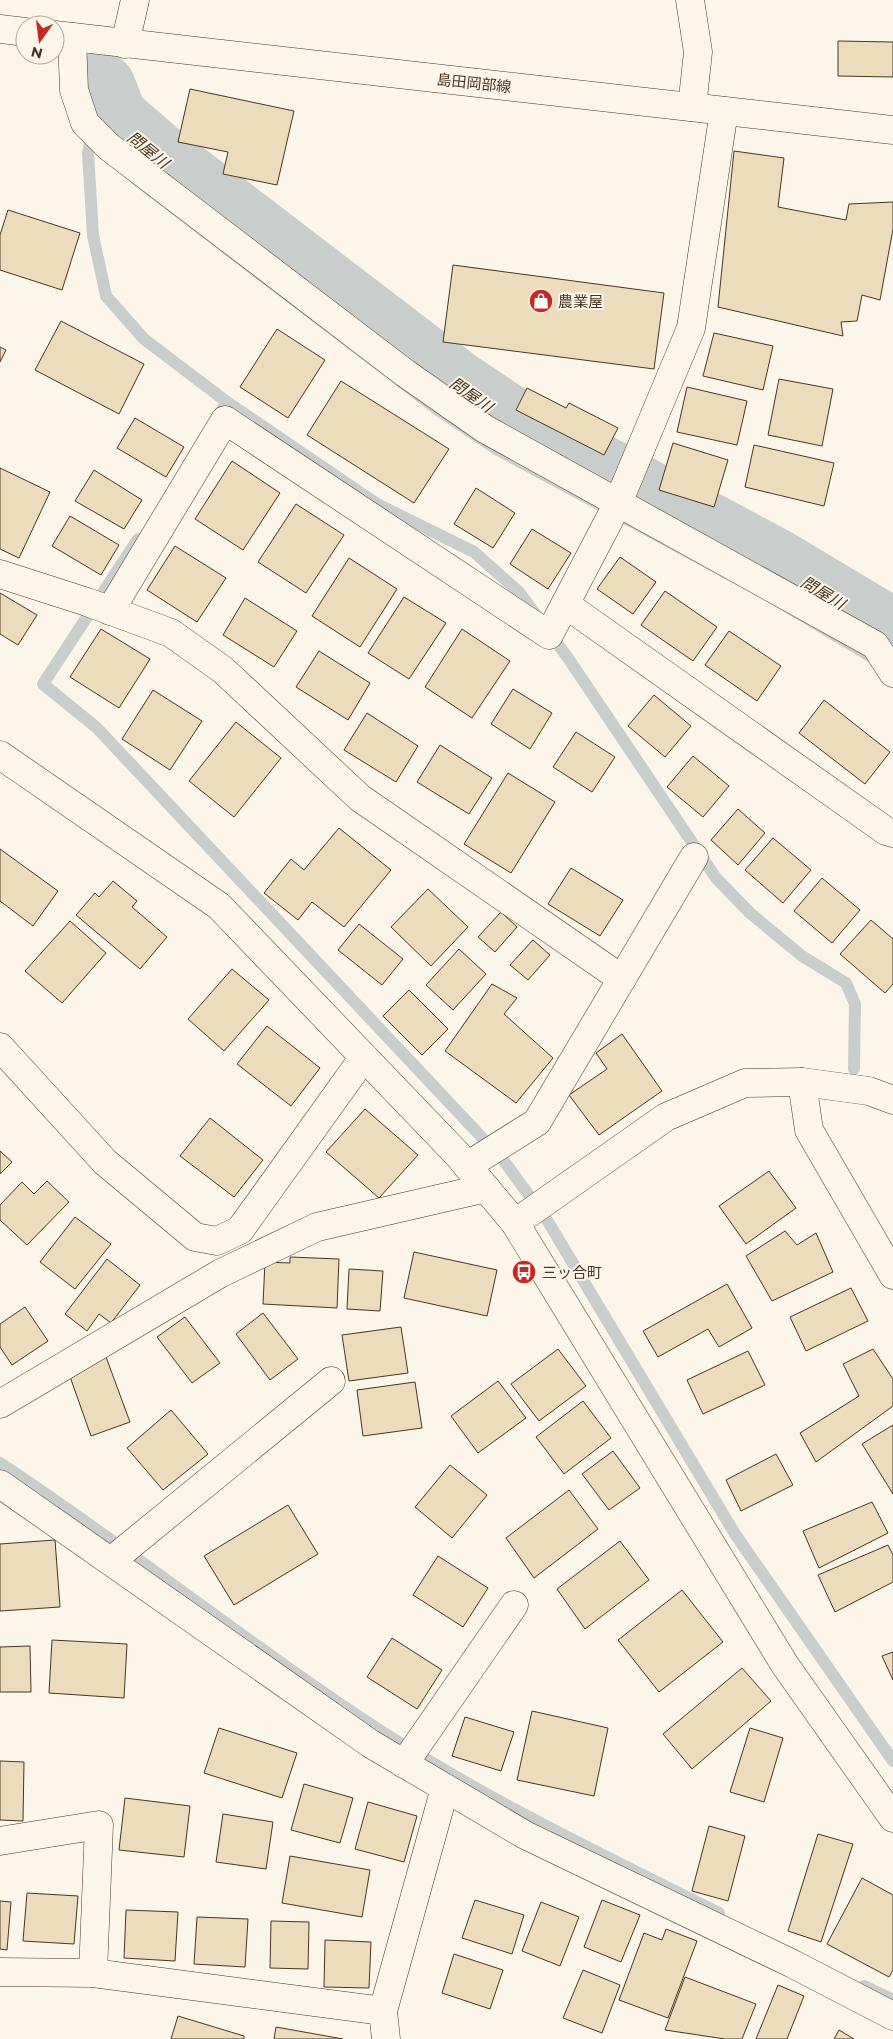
<svg xmlns="http://www.w3.org/2000/svg" width="893" height="2039" font-family="Montserrat,'Noto Sans JP',sans-serif">
<style>
.lines{fill:none;stroke-linecap:round;stroke-linejoin:round}
.stream{stroke:#c9cecd;stroke-width:12}
.river{stroke:#c9cecd;stroke-width:72}
.building{fill:#ecdcbc;stroke:#4a3520}
.minor-casing{stroke:#4a3520;stroke-width:29}
.major-casing{stroke:#4a3520;stroke-width:29}
.minor{stroke:#fbf6e9;stroke-width:28}
.major{stroke:#fbf6e9;stroke-width:28}
.labels{text-anchor:middle;dominant-baseline:central;stroke-width:4;stroke-linejoin:round;paint-order:stroke}
.street-label{font-size:15px;fill:#4a3520;stroke:#fbf6e9}
.poi-label{font-size:15px;fill:#4a3520;stroke:#fbf6e9;text-anchor:start}
.water-label{font-size:16px;font-style:italic;fill:#4a3520;stroke:#fbf6e9}
</style>
<rect width="100%" height="100%" fill="#fbf6e9"/>
<g class="lines">
<!-- stream -->
<g class="stream">
<polyline points="100,88 88,153 93,235 106,296 144,339 227,402 216,420"/>
<polyline points="227,402 377,504 474,552 519,592 568,658 716,878 750,913 802,956 846,983 855,1004 854,1069"/>
<polyline points="138,539 43,684 97,728 504,1161 547,1220 735,1534 893,1761"/>
<path d="M0,1463C120,1542 233,1632 352,1712C467,1790 594,1851 719,1913"/>
<polyline points="864,1986 893,2000"/>
</g>
<!-- river -->
<polyline class="river" points="100,88 112,119 155,156 456,386 513,424 778,566 893,635"/>
</g>
<!-- building -->
<g class="building">
<polygon points="838,41 893,42 893,77 838,76"/>
<polygon points="190,89 294,111 277,185 223,174 228,152 178,142"/>
<polygon points="734,151 784,158 778,207 846,220 849,204 893,202 893,229 880,300 862,295 857,321 841,322 843,336 718,307"/>
<polygon points="8,210 80,233 62,290 0,270 0,235"/>
<polygon points="453,265 664,293 654,369 443,342"/>
<polygon points="61,321 144,364 119,414 35,370"/>
<polygon points="277,329 325,360 288,418 240,387"/>
<polygon points="714,333 773,346 763,390 703,376"/>
<polygon points="0,347 6,350 0,362"/>
<polygon points="779,379 833,389 822,446 768,435"/>
<polygon points="341,381 449,449 414,503 307,435"/>
<polygon points="687,387 747,401 737,445 677,432"/>
<polygon points="527,388 566,408 569,403 618,428 604,455 516,410"/>
<polygon points="135,418 184,447 166,477 117,448"/>
<polygon points="673,443 728,460 714,507 659,490"/>
<polygon points="754,445 834,463 824,506 745,487"/>
<polygon points="232,461 280,493 243,550 195,519"/>
<polygon points="0,468 50,492 19,558 0,549"/>
<polygon points="94,470 142,500 124,529 75,501"/>
<polygon points="476,488 515,513 493,548 454,524"/>
<polygon points="296,504 344,535 306,593 258,562"/>
<polygon points="70,516 119,545 101,575 52,546"/>
<polygon points="532,529 571,553 548,589 510,564"/>
<polygon points="175,546 226,578 197,622 147,590"/>
<polygon points="620,557 656,582 633,614 597,589"/>
<polygon points="349,558 397,589 360,647 312,616"/>
<polygon points="665,591 717,627 693,661 641,625"/>
<polygon points="0,593 37,615 18,645 0,634"/>
<polygon points="404,597 446,623 409,679 368,653"/>
<polygon points="245,598 297,631 274,667 223,635"/>
<polygon points="101,629 150,659 119,708 70,677"/>
<polygon points="462,629 510,661 472,718 425,687"/>
<polygon points="729,631 781,666 757,701 705,665"/>
<polygon points="319,651 370,683 348,720 296,687"/>
<polygon points="513,689 552,713 530,749 491,724"/>
<polygon points="153,690 202,721 170,770 122,739"/>
<polygon points="654,695 691,726 665,757 628,726"/>
<polygon points="824,700 890,752 865,784 799,733"/>
<polygon points="367,713 418,746 396,782 344,750"/>
<polygon points="236,722 281,758 234,817 189,781"/>
<polygon points="576,732 615,757 592,792 553,767"/>
<polygon points="440,745 492,778 469,814 417,782"/>
<polygon points="693,756 729,786 703,817 667,787"/>
<polygon points="508,773 555,802 511,873 464,844"/>
<polygon points="738,809 765,833 738,865 711,840"/>
<polygon points="339,828 391,870 344,927 312,902 298,920 264,893 291,859 304,870"/>
<polygon points="773,838 811,870 783,903 745,870"/>
<polygon points="0,849 58,891 33,926 0,901"/>
<polygon points="571,868 623,900 600,936 548,904"/>
<polygon points="822,878 860,910 832,943 794,911"/>
<polygon points="113,881 137,901 132,907 167,937 140,969 76,915 95,893 99,897"/>
<polygon points="428,889 468,927 431,966 391,927"/>
<polygon points="501,912 517,927 495,952 478,937"/>
<polygon points="871,920 893,939 893,984 885,993 840,954"/>
<polygon points="70,921 106,953 62,1003 25,971"/>
<polygon points="359,924 403,959 382,985 338,950"/>
<polygon points="533,940 550,955 528,980 510,965"/>
<polygon points="459,949 486,974 453,1010 426,985"/>
<polygon points="232,969 269,1000 224,1051 188,1019"/>
<polygon points="492,984 517,998 504,1014 553,1058 516,1103 445,1051"/>
<polygon points="409,990 448,1029 422,1055 383,1016"/>
<polygon points="267,1026 320,1068 291,1106 237,1064"/>
<polygon points="622,1034 662,1091 599,1135 569,1095 607,1069 596,1053"/>
<polygon points="365,1109 418,1155 379,1198 326,1152"/>
<polygon points="210,1118 263,1160 234,1197 180,1156"/>
<polygon points="0,1151 12,1162 0,1174"/>
<polygon points="769,1171 796,1208 746,1244 719,1206"/>
<polygon points="47,1181 69,1202 27,1245 0,1220 0,1205 22,1182 34,1194"/>
<polygon points="75,1217 111,1244 75,1289 40,1262"/>
<polygon points="785,1231 797,1245 816,1233 833,1272 772,1301 746,1256"/>
<polygon points="414,1252 497,1270 487,1316 404,1298"/>
<polygon points="290,1257 339,1259 337,1308 263,1304 265,1262 290,1263"/>
<polygon points="107,1259 140,1285 111,1323 99,1314 87,1331 65,1314"/>
<polygon points="349,1269 383,1271 380,1311 347,1309"/>
<polygon points="727,1284 752,1328 719,1347 708,1329 658,1357 643,1331"/>
<polygon points="851,1288 868,1321 806,1351 790,1317"/>
<polygon points="25,1307 48,1341 12,1365 0,1347 0,1324"/>
<polygon points="263,1313 298,1359 270,1380 236,1334"/>
<polygon points="185,1317 220,1363 192,1383 157,1337"/>
<polygon points="401,1327 408,1373 349,1381 342,1335"/>
<polygon points="558,1349 586,1386 539,1421 511,1384"/>
<polygon points="873,1349 893,1379 893,1406 816,1462 800,1433 859,1396 843,1364"/>
<polygon points="748,1351 765,1385 703,1414 687,1380"/>
<polygon points="106,1357 130,1422 91,1436 68,1371"/>
<polygon points="498,1381 526,1418 478,1453 451,1416"/>
<polygon points="415,1382 422,1428 363,1436 357,1390"/>
<polygon points="583,1401 611,1438 564,1474 536,1437"/>
<polygon points="171,1410 208,1454 163,1490 127,1448"/>
<polygon points="893,1425 893,1494 862,1444"/>
<polygon points="613,1451 640,1488 609,1510 582,1474"/>
<polygon points="776,1454 793,1485 741,1511 726,1480"/>
<polygon points="450,1465 487,1495 452,1538 415,1507"/>
<polygon points="569,1490 598,1529 534,1578 506,1538"/>
<polygon points="872,1502 888,1533 819,1568 803,1531"/>
<polygon points="288,1505 318,1554 234,1605 204,1556"/>
<polygon points="55,1540 60,1607 0,1611 0,1544"/>
<polygon points="620,1541 649,1580 585,1629 557,1589"/>
<polygon points="888,1545 893,1555 893,1582 835,1612 818,1575"/>
<polygon points="438,1556 488,1588 463,1627 413,1595"/>
<polygon points="682,1590 723,1642 659,1692 618,1640"/>
<polygon points="392,1638 442,1670 417,1709 367,1677"/>
<polygon points="52,1640 127,1644 124,1698 49,1693"/>
<polygon points="30,1646 31,1692 0,1692 0,1647"/>
<polygon points="893,1652 893,1680 882,1656"/>
<polygon points="742,1668 771,1701 692,1769 663,1734"/>
<polygon points="532,1711 608,1728 594,1796 517,1780"/>
<polygon points="465,1717 514,1732 501,1771 452,1756"/>
<polygon points="219,1728 297,1753 282,1798 204,1773"/>
<polygon points="750,1728 783,1738 764,1802 730,1792"/>
<polygon points="0,1761 24,1762 23,1821 0,1820"/>
<polygon points="304,1784 353,1798 340,1843 291,1830"/>
<polygon points="125,1798 190,1806 184,1857 119,1850"/>
<polygon points="368,1802 417,1816 404,1862 355,1849"/>
<polygon points="223,1814 273,1822 266,1869 216,1862"/>
<polygon points="709,1826 745,1836 728,1901 692,1891"/>
<polygon points="818,1834 853,1844 821,1942 788,1931"/>
<polygon points="290,1856 370,1870 362,1917 282,1903"/>
<polygon points="862,1878 893,1895 893,1970 889,1977 827,1944"/>
<polygon points="27,1893 78,1896 74,1944 23,1941"/>
<polygon points="475,1900 524,1915 512,1954 462,1938"/>
<polygon points="602,1900 640,1915 621,1962 584,1947"/>
<polygon points="0,1901 11,1902 7,1950 0,1949"/>
<polygon points="541,1902 579,1917 560,1966 522,1951"/>
<polygon points="126,1910 178,1912 175,1961 124,1958"/>
<polygon points="197,1917 248,1919 245,1967 194,1964"/>
<polygon points="271,1921 309,1922 308,1969 270,1968"/>
<polygon points="666,1929 697,1941 668,2018 619,2000 644,1933 662,1940"/>
<polygon points="325,1940 371,1942 369,1988 324,1987"/>
<polygon points="454,1954 503,1970 490,2009 442,1993"/>
<polygon points="583,1970 620,1985 602,2033 563,2018"/>
<polygon points="685,1977 756,2004 742,2039 725,2039 665,2030"/>
<polygon points="778,1985 804,1996 787,2039 756,2039"/>
<polygon points="178,2016 244,2036 244,2039 171,2039"/>
<polygon points="276,2027 343,2039 274,2039"/>
<polygon points="839,2030 854,2039 834,2039"/>
</g>
<g class="lines">
<!-- minor casing -->
<g class="minor-casing">
<g id="minor">
<polyline points="690,0 698,52 692,107"/>
<polyline points="72,37 74,90 85,123 109,147 405,373 485,429 875,645 893,673"/>
<polyline points="125,44 135,0"/>
<polyline points="0,574 87,602 171,633 223,670 360,798 622,979"/>
<polyline points="565,604 886,831 893,833"/>
<polyline points="110,611 225,420 549,635 618,503 691,328 724,111"/>
<polyline points="0,755 219,906 459,1156 515,1223 785,1665 893,1818"/>
<polyline points="0,1047 105,1162 195,1237 217,1241 240,1230 364,1057"/>
<polyline points="802,1082 809,1130 893,1275"/>
<polyline points="467,1166 537,1122 694,857"/>
<polyline points="515,1223 666,1117 745,1083 802,1082 869,1091 893,1100"/>
<polyline points="0,1404 221,1273 317,1227 486,1188"/>
<polyline points="0,1484 371,1744 525,1835 793,1964 893,2016"/>
<polyline points="111,1561 331,1381"/>
<polyline points="404,1764 514,1605"/>
<polyline points="0,1841 99,1825 93,1973"/>
<polyline points="0,1972 93,1973 383,2011"/>
<polyline points="386,2039 383,2011 445,1788"/>
</g>
</g>
<!-- major casing -->
<g class="major-casing">
<g id="major">
<polyline points="0,29 25,32"/>
<polyline points="55,35 893,130"/>
</g>
</g>
<!-- minor -->
<use href="#minor" class="minor"/>
<!-- major -->
<use href="#major" class="major"/>
</g>
<!-- icons -->
<defs>
<g id="shop-disc" transform="scale(1.25)"><circle r="9.5" fill="#c62828" stroke="#fbf6e9"/><path d="M-5-2.5h2.3a2.7 3.5 0 0 1 5.4 0H5L5.5 6h-11ZM-1.5-2.5h3a1.5 2.3 0 0 0-3 0Z" fill="#fff"/></g>
<g id="bus-disc" transform="scale(1.25)"><circle r="9.5" fill="#c62828" stroke="#fbf6e9"/><path d="M-5-6H5V4H4V6H2V4H-2V6H-4V4H-5ZM-3.5-4V0h7V-4ZM-3.5 1.2v1.5H-2V1.2ZM2 1.2v1.5H3.5V1.2Z" fill="#fff"/></g>
</defs>
<g fill-rule="evenodd">
<use href="#shop-disc" x="541" y="301"/>
<use href="#bus-disc" x="524" y="1272"/>
</g>
<g class="labels">
<!-- street labels -->
<g class="street-label">
<text transform="translate(474 83) rotate(6)">島田岡部線</text>
</g>
<!-- poi labels -->
<g class="poi-label">
<text x="558" y="301">農業屋</text>
<text x="542" y="1272">三ッ合町</text>
</g>
<!-- water labels -->
<g class="water-label">
<text transform="translate(148 150) rotate(39)">問屋川</text>
<text transform="translate(471 395) rotate(35)">問屋川</text>
<text transform="translate(823 593) rotate(31)">問屋川</text>
</g>
</g>
<!-- north arrow -->
<g transform="translate(40 40) rotate(194)"><circle r="24" fill="#fbf6e9" stroke="#b4a999"/>
<path d="M0-4L9 19L0 12L-9 19Z" fill="#c62828"/>
<text y="-8" font-size="14" font-weight="bold" text-anchor="middle" fill="#4a3520">N</text>
</g>
</svg>
